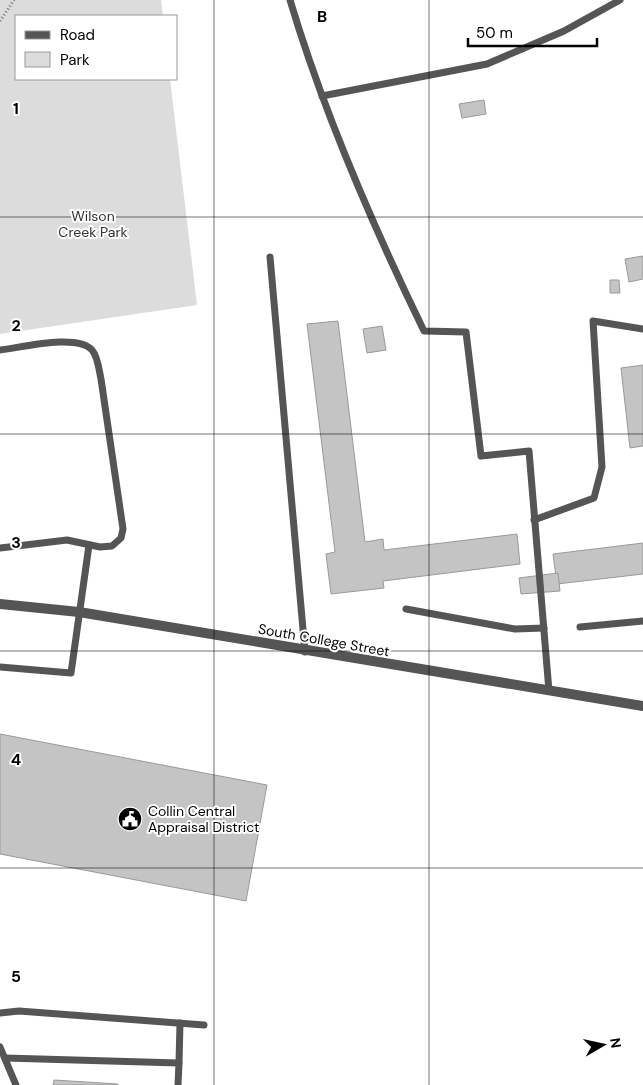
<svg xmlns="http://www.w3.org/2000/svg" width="643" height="1085" font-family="'DM Sans',sans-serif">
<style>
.green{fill:#dcdcdc}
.building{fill:#c4c4c4;stroke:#999}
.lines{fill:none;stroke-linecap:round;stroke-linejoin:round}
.path{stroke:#777;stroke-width:3;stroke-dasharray:1 2.5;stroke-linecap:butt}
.service{stroke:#555;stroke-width:7}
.minor{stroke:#555;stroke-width:10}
.grid{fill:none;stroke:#000;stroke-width:1;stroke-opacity:0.55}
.labels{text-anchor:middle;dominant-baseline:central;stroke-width:4;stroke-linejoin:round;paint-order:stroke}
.park-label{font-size:14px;fill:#333;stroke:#fff}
.street-label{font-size:14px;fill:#000;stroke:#fff}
.poi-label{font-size:14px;fill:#000;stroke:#fff;text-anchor:start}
.grid-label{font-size:16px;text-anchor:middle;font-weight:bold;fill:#000;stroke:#fff;stroke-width:4;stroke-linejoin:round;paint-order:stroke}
</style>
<rect width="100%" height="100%" fill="#fff"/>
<!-- green -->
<polygon class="green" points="0,0 161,0 163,16 16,16 16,79 170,79 197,305 0,334"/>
<!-- building -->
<g class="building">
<polygon points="484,100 486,114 462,118 459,104"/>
<polygon points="643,256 643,279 629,282 625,259"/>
<polygon points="610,280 619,280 620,293 610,293"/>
<polygon points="338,321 365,542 383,539 384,550 517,534 520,564 383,581 384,588 331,594 326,554 335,552 307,324"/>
<polygon points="382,326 386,350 367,353 363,329"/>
<polygon points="643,365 643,446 630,448 621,368"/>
<polygon points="643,543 643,574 557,584 553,554"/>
<polygon points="558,573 560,591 521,594 519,578"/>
<polygon points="0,734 267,785 246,901 0,854"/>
<polygon points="54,1080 118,1084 118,1085 53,1085"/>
</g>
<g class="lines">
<!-- path -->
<polyline class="path" points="0,21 14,0"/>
<!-- service -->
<g class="service">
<path d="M290,0C324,114 372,224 424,331L466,332L481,456L529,451L549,691"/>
<polyline points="322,96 487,64 564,31 620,0"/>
<polyline points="270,257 305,652"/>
<path d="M0,350C20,348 77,333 92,350C98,357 99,370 101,379L123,529L121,538L112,546L100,547L67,540L0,548"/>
<polyline points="534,520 594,498 602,467 593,321 643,329"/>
<polyline points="406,609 515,629 544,628"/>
<polyline points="580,627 643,621"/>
<polyline points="0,667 71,673 89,545"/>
<polyline points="0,1013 19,1011 204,1025"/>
<polyline points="0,1047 16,1085"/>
<polyline points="5,1058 179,1063 178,1085"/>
<polyline points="179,1063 180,1023"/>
</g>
<!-- minor -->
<polyline class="minor" points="0,604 79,612 643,706"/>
</g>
<!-- grid -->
<path class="grid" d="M214,0V1085M429,0V1085M0,217H643M0,434H643M0,651H643M0,868H643"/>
<!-- icons -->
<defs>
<g id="civic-disc" transform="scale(1.25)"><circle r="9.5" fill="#000" stroke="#fff"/><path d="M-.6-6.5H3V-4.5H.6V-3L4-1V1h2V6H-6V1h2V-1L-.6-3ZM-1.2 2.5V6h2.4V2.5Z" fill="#fff"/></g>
</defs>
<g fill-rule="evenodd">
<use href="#civic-disc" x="130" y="819"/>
</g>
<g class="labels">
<!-- park labels -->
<g class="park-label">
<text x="93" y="216">Wilson<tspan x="93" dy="16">Creek Park</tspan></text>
</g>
<!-- street labels -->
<g class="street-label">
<text transform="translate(324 640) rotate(10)">South College Street</text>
</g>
<!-- poi labels -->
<g class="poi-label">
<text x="148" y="811">Collin Central<tspan x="148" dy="16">Appraisal District</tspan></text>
</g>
</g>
<g class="grid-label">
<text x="322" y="22">B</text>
<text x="16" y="114">1</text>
<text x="16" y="331">2</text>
<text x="16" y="548">3</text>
<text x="16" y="765">4</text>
<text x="16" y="982">5</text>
</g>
<!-- legend -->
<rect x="15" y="15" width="162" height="65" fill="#ffffff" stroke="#999999"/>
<rect x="25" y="31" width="25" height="8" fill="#555555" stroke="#999999"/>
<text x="60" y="40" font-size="15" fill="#000000">Road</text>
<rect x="25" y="52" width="25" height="15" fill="#dcdcdc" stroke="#999999"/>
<text x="60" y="65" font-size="15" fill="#000000">Park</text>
<!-- north arrow -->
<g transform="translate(603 1045) rotate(81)" stroke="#ffffff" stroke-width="4" paint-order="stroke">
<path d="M0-4L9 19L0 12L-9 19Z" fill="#000000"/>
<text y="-8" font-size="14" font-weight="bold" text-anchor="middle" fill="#000000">N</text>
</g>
<!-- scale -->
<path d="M468 38v8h129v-8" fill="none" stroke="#000000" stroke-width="2.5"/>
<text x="476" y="38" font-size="15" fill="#000000" stroke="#ffffff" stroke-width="4" paint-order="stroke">50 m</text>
</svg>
